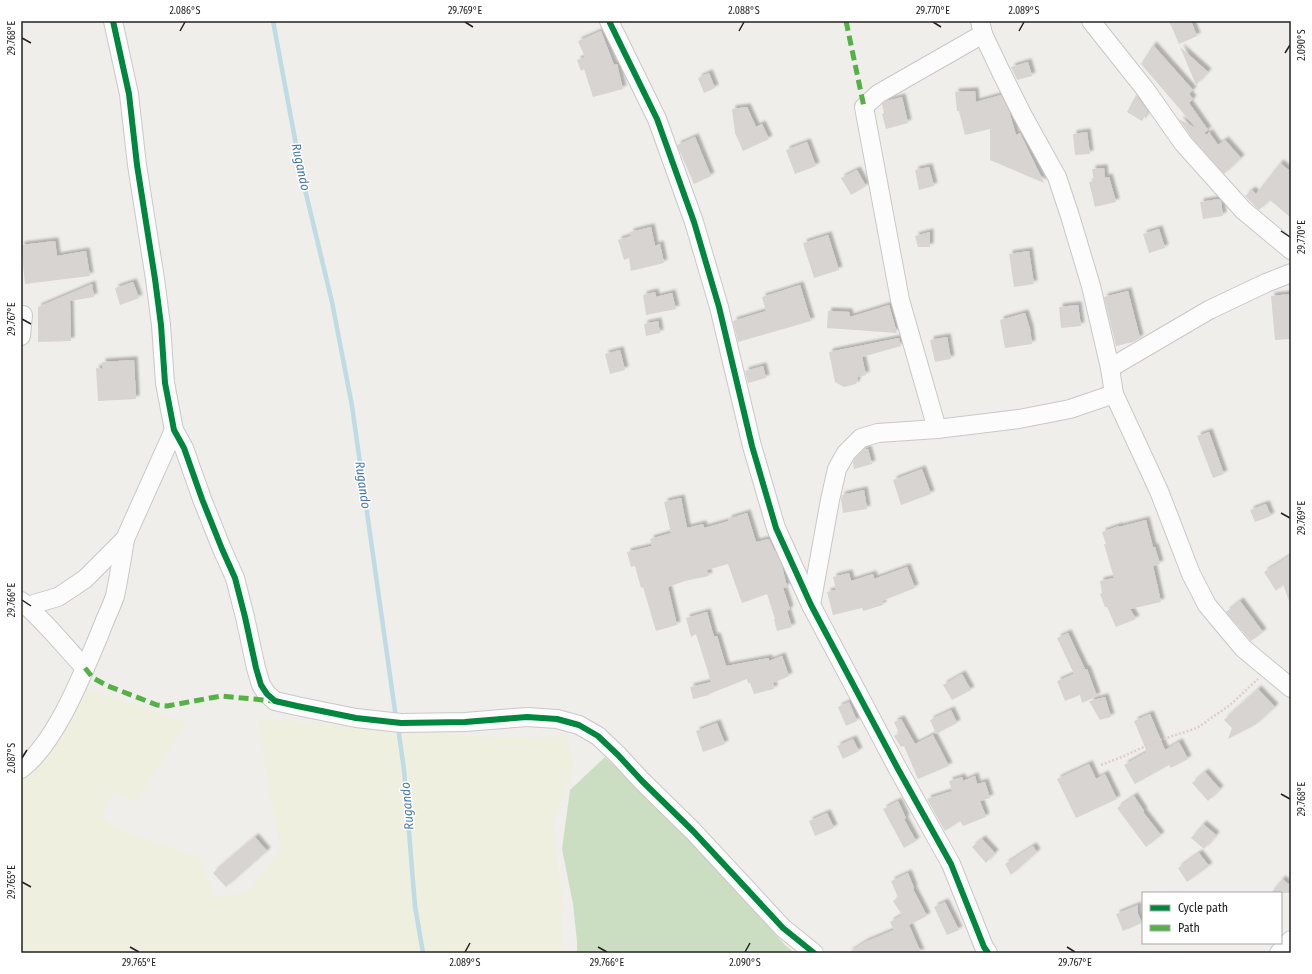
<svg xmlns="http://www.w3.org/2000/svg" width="1312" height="974" font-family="'Fira Sans Condensed',sans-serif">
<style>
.farmland{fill:#efefdf}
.forest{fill:#cbdec1}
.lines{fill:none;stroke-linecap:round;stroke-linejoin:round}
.stream{stroke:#bfdbe3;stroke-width:4.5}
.building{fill:#d7d4d2;filter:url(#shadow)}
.minor-casing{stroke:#c9c8c7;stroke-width:20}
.path{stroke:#dccecd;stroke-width:2.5;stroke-dasharray:2 2;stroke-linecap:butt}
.minor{stroke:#fdfcfc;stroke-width:18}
.quiet{stroke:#55b145;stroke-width:5;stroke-dasharray:10 5;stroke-linecap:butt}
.cycleway-casing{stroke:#fff;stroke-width:8}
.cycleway{stroke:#00873e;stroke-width:6}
.ticks{fill:none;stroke:#222;stroke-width:1.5}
.labels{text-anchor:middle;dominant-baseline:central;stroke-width:3;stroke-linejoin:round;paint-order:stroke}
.water-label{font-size:13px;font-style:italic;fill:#4a7aab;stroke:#fff}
.neatline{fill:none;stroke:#222;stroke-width:1.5}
.ticks-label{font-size:10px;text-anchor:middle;fill:#222}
</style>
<defs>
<filter id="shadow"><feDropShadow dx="3.5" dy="-3.5" stdDeviation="1" flood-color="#0004"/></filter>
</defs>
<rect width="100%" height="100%" fill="#f0eeeb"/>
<!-- farmland -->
<polygon class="farmland" points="90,689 186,723 135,803 114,791 101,817 118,829 200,858 215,898 249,891 280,850 257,718 506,738 567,736 575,767 553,822 563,907 561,953 21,953 21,774 52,748"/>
<!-- forest -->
<polygon class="forest" points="605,757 686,831 724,877 785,945 795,953 577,953 577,941 573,904 562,849 570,790"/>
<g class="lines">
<!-- stream -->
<g class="stream">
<polyline points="273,21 302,177 332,302 352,406 396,718"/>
<polyline points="398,727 404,770 415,906 423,953"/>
</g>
</g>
<!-- building -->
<g class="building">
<polygon points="1169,21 1191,21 1197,36 1179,44"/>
<polygon points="601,31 614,65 617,64 623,89 593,97 584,69 581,71 577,60 585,57 578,41"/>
<polygon points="1153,45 1193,90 1189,94 1193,99 1189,103 1208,130 1204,133 1207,135 1209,132 1218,145 1225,140 1241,158 1224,174 1192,138 1179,119 1196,128 1141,64"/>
<polygon points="1180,47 1208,72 1196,85"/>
<polygon points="1028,62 1032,76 1017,80 1011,67"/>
<polygon points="709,73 715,88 704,93 698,78"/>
<polygon points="975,91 976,102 1001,95 1009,111 1016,135 1020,133 1044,183 990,160 990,129 965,135 959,111 957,111 955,92"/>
<polygon points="1136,95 1148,111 1142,121 1127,112"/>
<polygon points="902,97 908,123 886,129 882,114 884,113 882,104 886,101"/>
<polygon points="747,107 756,127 762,124 769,139 743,151 735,133 732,109"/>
<polygon points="1087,132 1090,154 1075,155 1073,134"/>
<polygon points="695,137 711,176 694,184 677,145"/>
<polygon points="807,142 816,166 795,174 786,150"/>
<polygon points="1280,163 1291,172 1291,218 1270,200 1259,210 1245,196 1252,190 1256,194"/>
<polygon points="929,167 934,186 919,190 915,170"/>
<polygon points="1104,168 1105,178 1109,177 1116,202 1095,207 1089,182 1094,181 1092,169"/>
<polygon points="857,170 866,186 851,195 841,178"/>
<polygon points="1219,199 1221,201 1223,216 1203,219 1200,202"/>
<polygon points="651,227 655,246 660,244 664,263 631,271 629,258 624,260 618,240 631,236 630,232"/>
<polygon points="1159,229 1165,248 1149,253 1143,234"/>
<polygon points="930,232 930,247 918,247 915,236"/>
<polygon points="828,235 839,270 814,278 803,243"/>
<polygon points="55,241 57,256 86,251 90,276 25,284 21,245"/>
<polygon points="1029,251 1034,284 1014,287 1009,254"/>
<polygon points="133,282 139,298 120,305 115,288"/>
<polygon points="92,284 94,297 70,301 71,341 38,342 38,307"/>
<polygon points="800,285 811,321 738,342 733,321 766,311 762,297"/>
<polygon points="1128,291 1140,338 1133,342 1116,346 1104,297"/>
<polygon points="655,292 656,297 672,293 676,309 646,315 643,295"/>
<polygon points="1291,294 1291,339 1275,340 1271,296"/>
<polygon points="889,305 897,333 827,328 828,311 849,312 850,317"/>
<polygon points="1078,305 1081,326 1061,328 1059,307"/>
<polygon points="1025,313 1030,329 1032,344 1005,348 1000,320"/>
<polygon points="658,321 660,333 646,336 644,324"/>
<polygon points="947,337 951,359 935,362 930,340"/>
<polygon points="899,338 901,346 862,357 866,375 858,377 856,384 844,387 835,382 829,352"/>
<polygon points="620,350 625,370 610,374 605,354"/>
<polygon points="134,360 136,399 98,401 96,368 103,369 102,362"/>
<polygon points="763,366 766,378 748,383 745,371"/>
<polygon points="1209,432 1224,474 1213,478 1197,436"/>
<polygon points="868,449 872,464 854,469 853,463 854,459 864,450"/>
<polygon points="922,469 931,494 901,505 893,480"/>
<polygon points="864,490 867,509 843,513 841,499 842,495"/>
<polygon points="681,498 687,528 703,524 704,528 729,521 728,519 747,513 756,542 769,539 774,550 775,550 782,566 787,587 783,588 790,609 787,611 792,627 777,631 774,619 775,619 767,594 742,603 728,564 707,570 709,576 685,581 668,587 677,625 656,631 643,587 641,588 635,566 631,567 627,552 652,546 650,539 671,533 664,502"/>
<polygon points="1266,504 1271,516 1255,522 1250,510"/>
<polygon points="1146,520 1153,547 1155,547 1160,564 1153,566 1161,602 1130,609 1136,619 1116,627 1107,607 1105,607 1100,594 1102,593 1100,581 1114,578 1104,544 1106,544 1102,532 1119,526 1119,527"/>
<polygon points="1291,555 1291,601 1289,601 1283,584 1276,591 1264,572"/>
<polygon points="907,567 915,588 882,601 883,605 863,611 862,608 833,615 827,592 836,590 833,577 849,573 851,581 873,574 874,579"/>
<polygon points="1240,601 1263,632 1251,641 1226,612"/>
<polygon points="707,612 714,637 717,636 726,666 769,658 769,661 782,656 789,676 773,683 774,689 754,694 750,683 748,683 747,679 709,694 709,695 693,699 690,687 711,682 696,634 691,637 686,618"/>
<polygon points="1068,633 1085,669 1087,669 1097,696 1082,703 1080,695 1065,701 1057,681 1074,674 1057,638"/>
<polygon points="962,674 971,690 952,700 943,685"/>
<polygon points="1258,689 1275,707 1255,725 1228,739 1232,728 1224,720"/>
<polygon points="1105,697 1111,717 1100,720 1089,701"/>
<polygon points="849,702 857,721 846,726 838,707"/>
<polygon points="951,710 957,723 936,734 930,720"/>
<polygon points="1150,714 1165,750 1179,742 1188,759 1171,768 1169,765 1135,784 1124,765 1147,752 1134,721"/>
<polygon points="901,719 915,744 933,735 949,766 918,779 904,746 901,747 894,736 899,733 894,722"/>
<polygon points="717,723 725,744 703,752 696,731"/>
<polygon points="853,739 859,751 843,759 837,746"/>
<polygon points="1089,764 1096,779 1105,774 1117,799 1076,818 1057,779"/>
<polygon points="1205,772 1220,789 1208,801 1192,783"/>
<polygon points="975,776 977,784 985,782 990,798 980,801 986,817 963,826 960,821 945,831 927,799 952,791 949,781 962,777 963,781"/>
<polygon points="1134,796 1144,811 1143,812 1161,835 1146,847 1117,808"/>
<polygon points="898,801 906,818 904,819 916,841 904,848 883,809"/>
<polygon points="827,813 834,828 815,836 809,821"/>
<polygon points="1203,824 1216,835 1204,849 1191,838"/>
<polygon points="255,837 267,851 226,887 213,873"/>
<polygon points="982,839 995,853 986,863 972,847"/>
<polygon points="1033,846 1037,852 1011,875 1005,864"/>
<polygon points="1199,853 1209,866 1187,882 1178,868"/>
<polygon points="908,873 914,888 913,889 927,916 909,925 921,953 848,953 865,942 894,930 890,922 902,915 893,901 898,897 891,881"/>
<polygon points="1282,879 1291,886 1291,893 1271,893"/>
<polygon points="945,902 959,930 947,935 934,907"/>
<polygon points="1138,905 1138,914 1142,923 1123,931 1116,914"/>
</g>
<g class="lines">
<!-- minor casing -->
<g class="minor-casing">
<g id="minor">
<polyline points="113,21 129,94 137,165 155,279 161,325 165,383 174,430 184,448 202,499 222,549 235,578 245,617 256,668 261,685 267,694 275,701 297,706 356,718 401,723 465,722 527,717 557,719 579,725 598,736 618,755 642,781 693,831 783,928 814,953"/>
<polyline points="609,21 657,119 694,222 719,307 752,446 776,528 811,605 898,769 951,864 984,947 988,953"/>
<polyline points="980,21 983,34 1000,70 1022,114 1057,177 1070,216 1091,286 1110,368 1114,394 1159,491 1191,574 1207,605 1243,648 1291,688"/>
<polyline points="1091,21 1145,89 1183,143 1243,210 1291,250"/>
<polyline points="21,336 23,315"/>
<polyline points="1110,368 1209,310 1266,283 1291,273"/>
<polyline points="937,429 900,300 864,107 878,94 983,34"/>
<path d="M21,601C45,621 64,646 85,668"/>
<polyline points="811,605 830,500 837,469 846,453 861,438 878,433 937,429 1019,419 1070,409 1114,394"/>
<polyline points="27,606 58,597 85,579 125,539 174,430"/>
<path d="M21,769C56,743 83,673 100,633C104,621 111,608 115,596C119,577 122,558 125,539"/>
<polyline points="1279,953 1291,940"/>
</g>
</g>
<!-- path -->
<polyline class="path" points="1101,765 1122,757 1157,741 1197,728 1230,705 1258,679"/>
<!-- minor -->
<use href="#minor" class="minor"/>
<!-- quiet -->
<g class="quiet">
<polyline points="846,21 864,107"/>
<polyline points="85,668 93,678 108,686 157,705 167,706 221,696 274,701"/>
</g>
<!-- cycleway casing -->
<g class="cycleway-casing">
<g id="cycleway">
<polyline points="113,21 129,94 137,165 155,279 161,325 165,383 174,430 184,448 202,499 222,549 235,578 245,617 256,668 261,685 267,694 275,701 297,706 356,718 401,723 465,722 527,717 557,719 579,725 598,736 618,755 642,781 693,831 783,928 814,953"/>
<polyline points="609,21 657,119 694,222 719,307 752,446 776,528 811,605 898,769 951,864 984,947 988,953"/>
</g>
</g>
<!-- cycleway -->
<use href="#cycleway" class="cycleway"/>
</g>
<!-- ticks -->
<path class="ticks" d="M465,22L473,27M933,22L941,27M180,31L185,22M739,31L744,22M1019,31L1024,22M22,38L31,43M1285,53L1290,45M1281,231L1290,237M22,319L31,324M1281,513L1290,518M22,600L31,606M22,758L27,750M1281,794L1290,799M22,882L31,887M130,947L139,952M598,947L607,952M1067,947L1075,952M465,952L470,943M745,952L750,943"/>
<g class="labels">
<!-- water labels -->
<g class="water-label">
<text transform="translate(301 167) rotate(78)">Rugando</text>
<text transform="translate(363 485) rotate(82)">Rugando</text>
<text transform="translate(407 806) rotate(-95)">Rugando</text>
</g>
</g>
<!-- border -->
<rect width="1312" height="974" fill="none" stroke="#ffffff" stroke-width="44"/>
<!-- legend -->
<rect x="1142" y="892" width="140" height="52" fill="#ffffff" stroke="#a7a7a7"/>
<rect x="1150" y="905" width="20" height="6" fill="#00873e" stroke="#a7a7a7"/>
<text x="1178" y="912" font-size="12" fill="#222222">Cycle path</text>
<rect x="1150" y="925" width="20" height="6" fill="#55b145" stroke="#a7a7a7"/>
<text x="1178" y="932" font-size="12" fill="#222222">Path</text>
<rect x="22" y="22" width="1268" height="930" class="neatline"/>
<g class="ticks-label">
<text x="185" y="14">2.086°S</text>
<text x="465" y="14">29.769°E</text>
<text x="744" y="14">2.088°S</text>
<text x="933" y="14">29.770°E</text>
<text x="1024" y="14">2.089°S</text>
<text transform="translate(11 38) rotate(-90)" y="4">29.768°E</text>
<text transform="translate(1301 45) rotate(-90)" y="4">2.090°S</text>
<text transform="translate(1301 237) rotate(-90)" y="4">29.770°E</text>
<text transform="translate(11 319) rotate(-90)" y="4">29.767°E</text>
<text transform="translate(1301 518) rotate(-90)" y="4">29.769°E</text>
<text transform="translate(11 600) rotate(-90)" y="4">29.766°E</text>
<text transform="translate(11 758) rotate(-90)" y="4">2.087°S</text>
<text transform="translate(1301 799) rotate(-90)" y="4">29.768°E</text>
<text transform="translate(11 882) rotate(-90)" y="4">29.765°E</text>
<text x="139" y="966">29.765°E</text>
<text x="465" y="966">2.089°S</text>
<text x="607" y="966">29.766°E</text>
<text x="745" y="966">2.090°S</text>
<text x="1075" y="966">29.767°E</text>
</g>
</svg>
